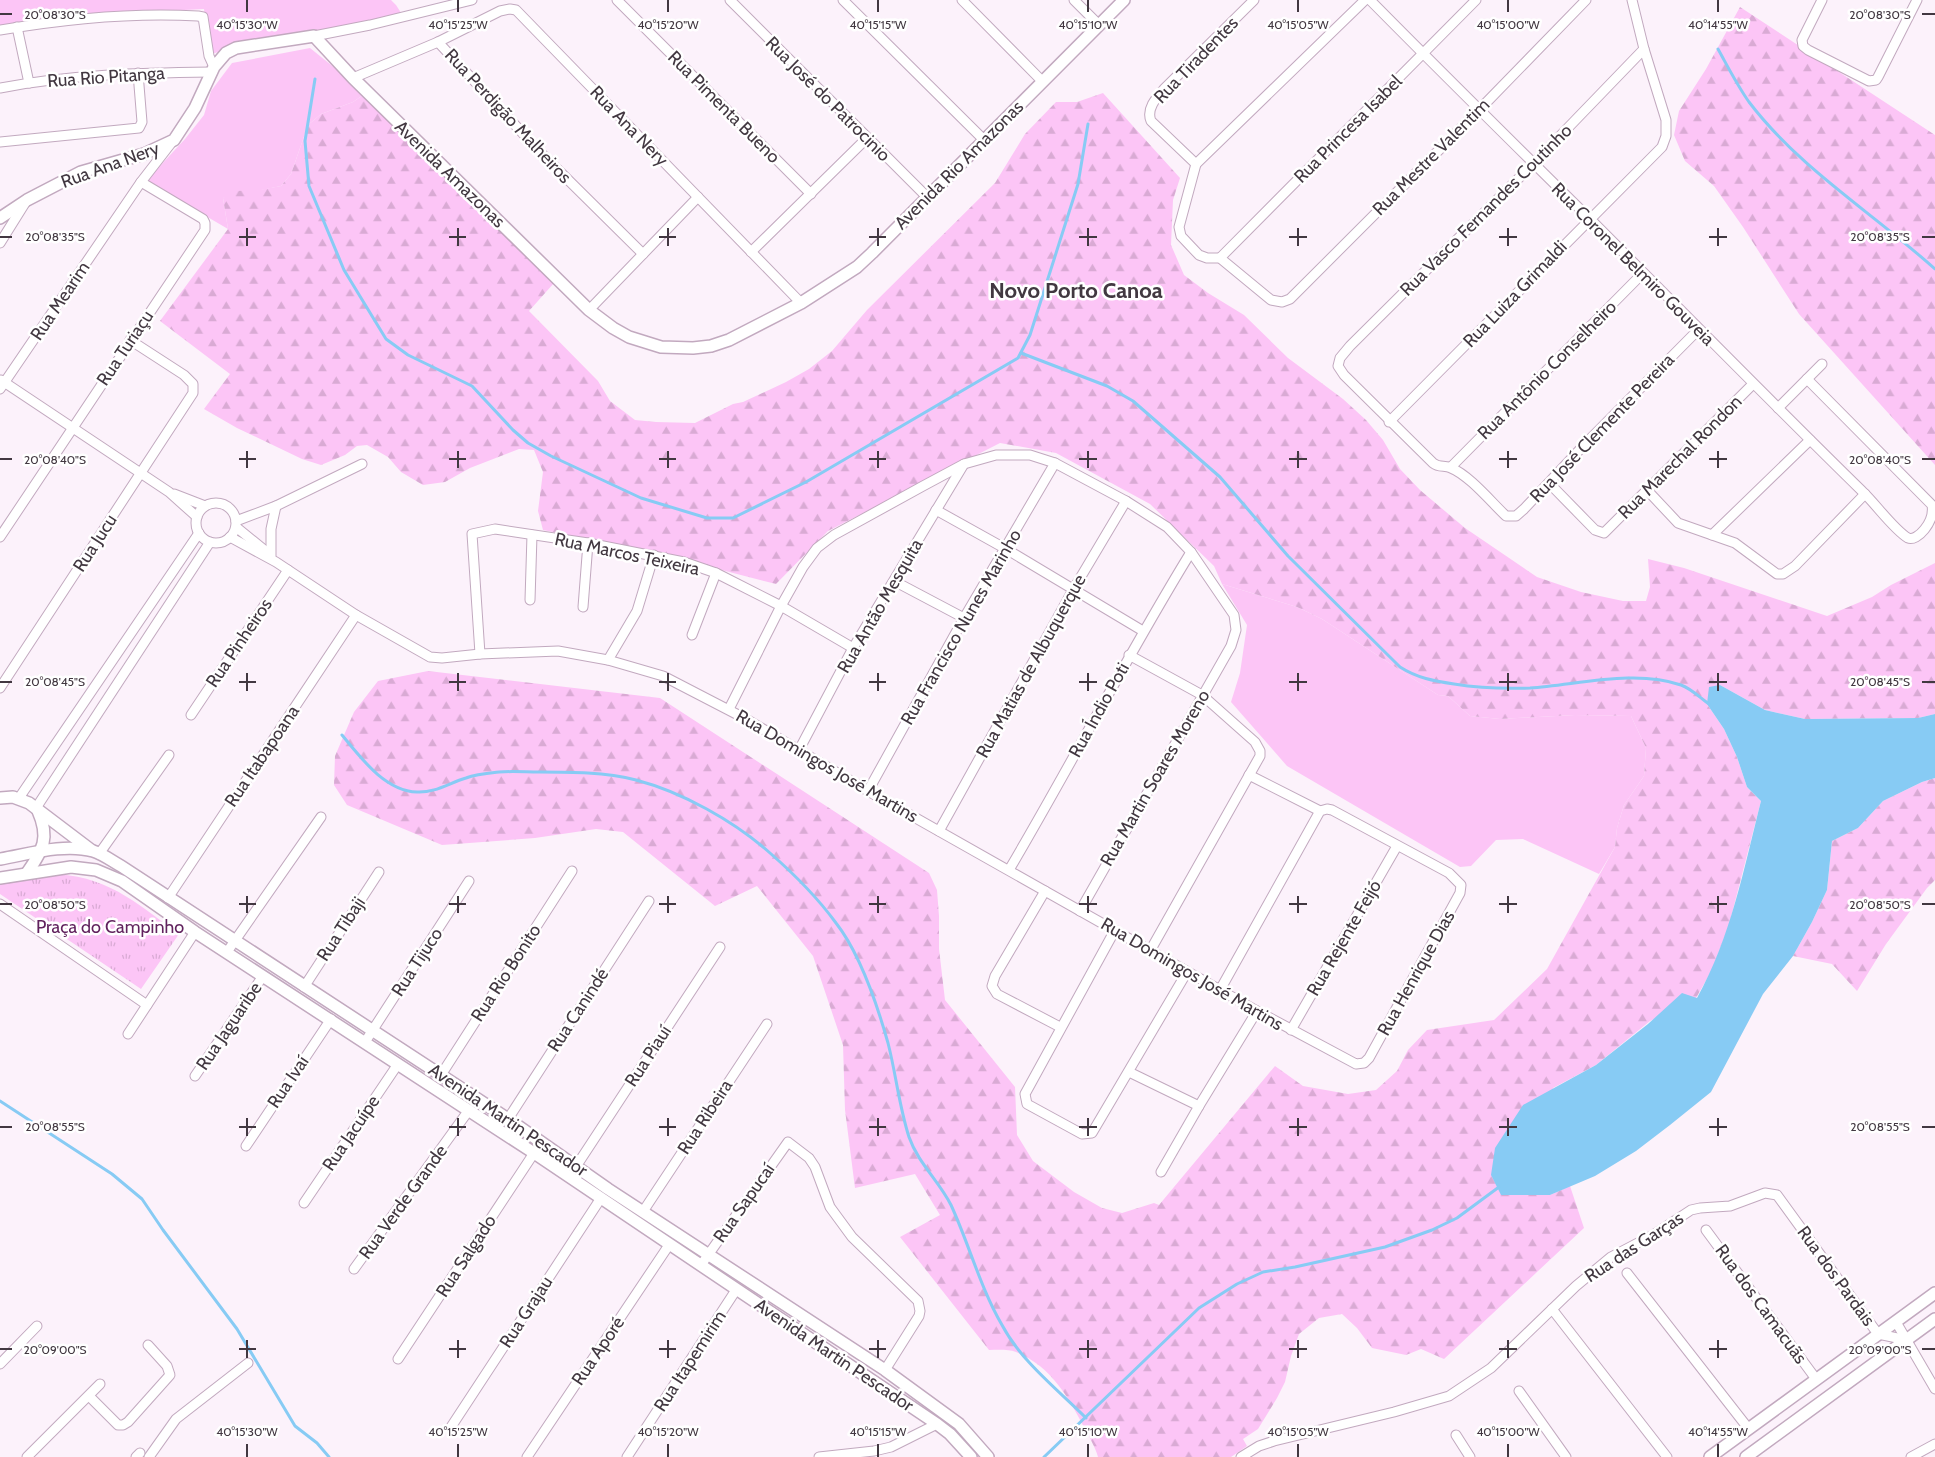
<svg xmlns="http://www.w3.org/2000/svg" width="1935" height="1457" font-family="Cabin,sans-serif">
<style>
.green{fill:#fcc5f6}
.forest{fill:url(#forest-firs)}
.park{fill:url(#park-tufts)}
.water{fill:#87cbf4}
.lines{fill:none;stroke-linecap:round;stroke-linejoin:round}
.stream{stroke:#87cbf4;stroke-width:3}
.minor-casing{stroke:#c2a9bf;stroke-width:11}
.tertiary-casing{stroke:#c2a9bf;stroke-width:14}
.minor{stroke:#fff;stroke-width:9}
.tertiary{stroke:#fff;stroke-width:11}
.ticks{fill:none;stroke:#423841;stroke-width:2}
.labels{text-anchor:middle;dominant-baseline:central;stroke-width:5;stroke-linejoin:round;paint-order:stroke}
.street-label{font-size:18px;fill:#423841;stroke:#fff}
.park-label{font-size:18px;fill:#61225e;stroke:#fff}
.district-label{font-size:22px;font-weight:bold;fill:#423841;stroke:#fff}
.ticks-label{font-size:12px;text-anchor:middle;fill:#423841;stroke:#fff;stroke-width:5;stroke-linejoin:round;paint-order:stroke}
</style>
<defs>
<pattern id="forest-firs" width="22" height="20" patternUnits="userSpaceOnUse" patternTransform="scale(1.25)"><rect width="22" height="20" fill="#fcc5f6"/><path d="M5 1l3.5 6h-7zM16 11l3.5 6h-7z" fill="#d9aad4"/></pattern>
<pattern id="park-tufts" width="24" height="20" patternUnits="userSpaceOnUse" patternTransform="scale(1.25)"><rect width="24" height="20" fill="#fcc5f6"/><path d="M3 7l-1-3M5 7V3M7 7l1-3M15 17l-1-3M17 17v-4M19 17l1-3" fill="none" stroke="#d9aad4"/></pattern>
</defs>
<rect width="100%" height="100%" fill="#fcf2fb"/>
<!-- green -->
<g class="green">
<polygon points="0,0 391,0 396,5 405,19 245,43 209,55 204,9 89,15 0,26"/>
<polygon points="310,48 366,93 353,102 321,114 308,125 291,174 281,186 223,198 228,229 146,181 185,139 204,115 211,91 232,63"/>
<polygon points="1222,584 1297,607 1322,619 1438,695 1448,696 1470,716 1500,719 1575,715 1631,716 1646,748 1644,776 1624,805 1617,828 1615,847 1599,874 1523,839 1496,840 1471,866 1460,867 1287,766 1231,702 1240,673 1247,625"/>
</g>
<!-- forest -->
<g class="forest">
<polygon points="1740,7 1935,135 1935,465 1799,314 1743,227 1714,186 1685,161 1674,135 1679,111 1706,69"/>
<path d="M366,93L554,283L529,311L598,381L610,401L635,420L656,422L695,423L733,404L743,402L786,382L809,369L832,351L867,310L995,183L1025,134L1056,102H1077L1103,93L1180,178L1173,200L1171,245L1184,275L1208,293L1244,315L1288,358L1343,399L1366,420L1383,440L1400,469L1420,490L1465,528L1537,577L1581,592L1623,601H1646L1650,587L1648,559L1684,568L1827,616L1872,597L1891,585L1935,563V714L1918,718L1805,719L1765,710L1720,685L1707,704L1724,729L1737,757L1747,787L1761,801L1729,925L1712,970L1696,998L1650,1021L1596,1065L1553,1088L1550,1195L1570,1186L1584,1228L1444,1359L1421,1349L1406,1355L1372,1348L1357,1328L1342,1314L1319,1318L1299,1334L1291,1356L1285,1382L1277,1398L1258,1429L1243,1439L1247,1446L1231,1457H1098C1095,1446 1090,1439 1085,1429C1068,1397 1052,1367 1016,1352C1008,1349 997,1350 989,1350L900,1237L940,1215L915,1174L855,1188L845,1110L843,1045L813,956L757,886L715,906L623,832L596,829L535,838L442,845L347,805L334,785L335,756L354,712L378,681L428,671L660,698L929,873L937,890L939,916V949L945,1000L1015,1087L1017,1135L1033,1161L1074,1192L1102,1208L1122,1213L1154,1203L1159,1205L1275,1066L1303,1086L1348,1094L1376,1090L1397,1071L1408,1050L1427,1030L1494,1020L1547,969L1615,847L1617,828L1624,805L1644,776L1646,748L1631,716L1575,715L1500,719L1470,716L1448,696L1438,695L1322,619L1297,607L1222,584L1214,566L1150,504L1056,453L1000,443L828,531L776,584L656,553L543,530L538,511L543,472L534,450L519,449L470,468L445,482L423,485L401,472L388,457L367,445L357,446L345,455L321,465L302,459L237,428L204,409L230,374L160,321L228,229L223,198L235,191L259,190L281,186L291,174L308,125L321,114L353,102Z"/>
<polygon points="1935,778 1935,880 1927,888 1886,944 1857,991 1832,964 1793,956 1812,922 1827,890 1832,841 1858,828 1883,801 1922,782"/>
</g>
<!-- park -->
<path class="park" d="M45,874C104,873 134,901 179,934L141,989L0,894V884Z"/>
<!-- water -->
<path class="water" d="M1720,685L1765,710L1805,719L1918,718L1935,714V778L1922,782L1883,801L1858,828L1832,841L1827,890L1812,922L1793,956L1763,994L1711,1092L1670,1125L1636,1151L1595,1176L1550,1195H1501L1491,1175L1495,1148L1523,1105L1596,1065L1648,1024L1682,993L1697,998C1731,937 1744,868 1761,801L1747,787L1737,757L1724,729L1707,704L1709,687Z"/>
<g class="lines">
<!-- stream -->
<g class="stream">
<path d="M1718,49C1728,67 1737,85 1749,102C1800,169 1873,213 1935,269"/>
<polyline points="315,79 305,141 309,186 344,270 386,339 408,355 472,386 513,430 528,443 551,456 641,498 707,518 733,518 806,482 1018,358 1030,335 1078,184 1088,124"/>
<path d="M1021,353L1107,386L1133,401L1220,477L1288,556L1400,667C1417,678 1434,681 1454,684C1479,688 1504,689 1530,688C1577,685 1635,669 1681,685C1692,689 1700,698 1709,704"/>
<path d="M342,735C361,758 385,791 417,792C435,793 449,783 466,778C476,774 489,773 499,772C512,771 526,772 539,772C571,772 605,772 636,780C682,792 734,821 770,853C794,874 817,897 836,923C861,955 877,1004 888,1043C896,1074 899,1106 909,1137C918,1163 939,1181 951,1205C969,1244 980,1287 1002,1325C1021,1361 1057,1389 1086,1418"/>
<polyline points="0,1101 112,1174 142,1199 163,1230 237,1329 295,1426 317,1443 329,1457"/>
<polyline points="1044,1457 1199,1308 1237,1284 1263,1272 1295,1267 1385,1247 1432,1230 1457,1218 1499,1187"/>
</g>
<!-- minor casing -->
<g class="minor-casing">
<g id="minor">
<polyline points="617,0 811,194"/>
<polyline points="730,0 927,197"/>
<polyline points="843,0 984,140"/>
<polyline points="962,0 1042,81"/>
<polyline points="1074,0 1099,25"/>
<path d="M1254,0L1164,89C1156,98 1146,109 1151,121L1196,164L1179,227L1181,236L1199,255L1207,258H1220L1271,300L1282,302L1290,299L1479,110L1586,0"/>
<path d="M1370,0C1442,73 1516,146 1589,218C1680,309 1770,401 1862,491C1875,503 1894,530 1908,538C1917,542 1935,522 1932,505L1807,379"/>
<polyline points="1822,0 1802,40 1803,46 1808,50 1869,81 1876,80 1878,77 1917,0"/>
<polyline points="17,27 29,83"/>
<path d="M0,30C65,19 132,12 198,16L203,17L209,56L214,67"/>
<polyline points="314,36 370,25 472,0"/>
<polyline points="438,42 542,154 643,254"/>
<path d="M1644,49L1533,164L1350,346L1340,358L1338,366L1344,375L1433,463C1439,468 1445,465 1451,468C1469,475 1492,503 1506,516H1516L1524,509L1585,444L1698,330"/>
<polyline points="353,78 438,42 500,11 510,9 516,10 801,303"/>
<path d="M0,88C73,74 138,73 212,72"/>
<polyline points="0,142 139,128 142,122 138,73"/>
<polyline points="1196,164 1365,0"/>
<polyline points="0,243 25,203"/>
<polyline points="751,252 867,138"/>
<polyline points="1220,258 1476,0"/>
<polyline points="589,310 698,197"/>
<polyline points="1,380 169,492 197,517"/>
<polyline points="0,389 141,182 172,142"/>
<polyline points="1778,408 1822,364"/>
<polyline points="1389,422 1662,147 1666,136 1666,120 1644,49 1632,0"/>
<polyline points="1451,467 1643,273"/>
<polyline points="1549,483 1595,530 1604,533 1753,384"/>
<polyline points="1647,490 1678,523 1735,543 1777,574 1783,574 1795,566 1865,494"/>
<polyline points="174,494 205,506"/>
<circle cx="216" cy="523" r="20"/>
<polyline points="936,510 1006,549 1143,631"/>
<polyline points="236,521 276,506 362,464"/>
<polyline points="236,527 268,553"/>
<polyline points="1712,535 1810,440"/>
<polyline points="0,537 205,230 205,223 203,219 141,182"/>
<polyline points="230,537 276,562 356,615 430,657 442,658 480,654 558,651 608,660 663,676 746,719 868,791 1220,990 1257,1011 1356,1064 1364,1063 1369,1058 1460,893 1461,885 1449,873 1332,810 1327,809 1320,811 1220,990"/>
<polyline points="271,556 271,529 276,506"/>
<polyline points="894,581 964,618"/>
<polyline points="530,600 532,535"/>
<polyline points="583,607 588,543"/>
<polyline points="692,635 716,573"/>
<polyline points="480,654 472,534 495,529 588,543 684,562 716,573 781,606 853,648"/>
<polyline points="1129,655 1202,695 1255,742 1260,751 1260,756 1150,951"/>
<polyline points="608,660 637,611 654,555"/>
<polyline points="0,688 193,393 193,384 184,375 130,340"/>
<polyline points="729,709 781,606 803,567 817,548 834,535 923,486 964,464 996,455 1030,455 1055,463 1126,501 1167,527 1191,552 1234,615 1236,630 1231,646 1080,911"/>
<polyline points="191,715 288,570"/>
<polyline points="799,750 853,648 964,464"/>
<polyline points="1249,775 1320,811"/>
<polyline points="868,791 964,618 1055,463"/>
<polyline points="19,798 199,533"/>
<polyline points="36,808 210,542"/>
<polyline points="939,831 1073,590 1126,501"/>
<polyline points="99,854 169,755"/>
<path d="M1009,870C1071,765 1127,656 1191,552"/>
<polyline points="1045,891 995,976 992,986 997,994 1060,1027"/>
<polyline points="168,898 356,615"/>
<polyline points="0,904 147,1005"/>
<polyline points="1115,930 1025,1094 1027,1104 1082,1134 1092,1133 1187,972"/>
<polyline points="227,952 321,817"/>
<polyline points="304,987 379,872"/>
<polyline points="1291,1030 1397,846"/>
<polyline points="128,1034 195,932"/>
<polyline points="365,1042 469,881"/>
<polyline points="1129,1072 1199,1106"/>
<polyline points="441,1075 572,871"/>
<polyline points="195,1076 263,976"/>
<polyline points="508,1119 649,901"/>
<polyline points="246,1146 331,1019"/>
<polyline points="577,1165 720,947"/>
<polyline points="1161,1172 1199,1106 1257,1011"/>
<polyline points="304,1203 398,1064"/>
<polyline points="644,1210 767,1024"/>
<polyline points="1706,1230 1816,1379"/>
<polyline points="701,1265 788,1142 809,1158 815,1167 830,1207 852,1237 918,1301 920,1311 919,1316 885,1370"/>
<polyline points="354,1269 469,1110"/>
<polyline points="1627,1273 1748,1428"/>
<polyline points="1552,1309 1667,1457"/>
<polyline points="1896,1322 1935,1389"/>
<polyline points="398,1359 534,1153"/>
<polyline points="0,1364 37,1326"/>
<polyline points="1519,1391 1566,1457"/>
<polyline points="89,1396 118,1425 123,1425 128,1422 170,1375 167,1366 148,1345"/>
<polyline points="451,1427 601,1198"/>
<polyline points="1456,1435 1470,1457"/>
<polyline points="27,1457 100,1384"/>
<polyline points="136,1457 140,1453"/>
<polyline points="149,1457 176,1419 248,1363"/>
<polyline points="527,1457 669,1245"/>
<polyline points="627,1457 736,1290"/>
<polyline points="819,1457 874,1451 891,1447 937,1424"/>
<polyline points="1241,1457 1259,1446 1274,1441 1394,1412 1449,1396 1491,1368 1576,1286 1611,1257 1653,1235 1691,1210 1700,1208 1730,1206 1765,1193 1777,1195 1878,1334 1907,1340"/>
<polyline points="1911,1457 1935,1444"/>
</g>
</g>
<!-- tertiary casing -->
<g class="tertiary-casing">
<g id="tertiary">
<polyline points="0,218 27,200 81,172 144,154 174,140 195,108 214,67 226,53 236,48 314,36 353,78 589,310 613,328 629,337 661,347 693,348 711,346 729,340 801,303 857,267 872,253 1124,0"/>
<polyline points="0,798 13,797 29,803 91,850"/>
<path d="M0,859C29,854 64,843 93,851C103,854 112,861 121,866L508,1119L608,1189L885,1370L959,1424L988,1457"/>
<path d="M27,873C43,850 50,838 38,811"/>
<polyline points="0,878 71,867 96,870 122,881 195,932 534,1153 937,1424 950,1434 971,1457"/>
<polyline points="1710,1457 1935,1293"/>
<polyline points="1746,1457 1935,1319"/>
</g>
</g>
<!-- minor -->
<use href="#minor" class="minor"/>
<!-- tertiary -->
<use href="#tertiary" class="tertiary"/>
</g>
<!-- ticks -->
<path class="ticks" d="M247,0V12M458,0V12M668,0V12M878,0V12M1088,0V12M1298,0V12M1508,0V12M1718,0V12M0,14H12M1922,14H1935M247,228V246M458,228V246M668,228V246M878,228V246M1088,228V246M1298,228V246M1508,228V246M1718,228V246M0,237H12M239,237H256M449,237H466M659,237H676M869,237H886M1079,237H1097M1289,237H1307M1499,237H1517M1709,237H1727M1922,237H1935M247,451V468M458,451V468M668,451V468M878,451V468M1088,451V468M1298,451V468M1508,451V468M1718,451V468M0,459H12M239,459H256M449,459H466M659,459H676M869,459H886M1079,459H1097M1289,459H1307M1499,459H1517M1709,459H1727M1922,459H1935M247,673V691M458,673V691M668,673V691M878,673V691M1088,673V691M1298,673V691M1508,673V691M1718,673V691M0,682H12M239,682H256M449,682H466M659,682H676M869,682H886M1079,682H1097M1289,682H1307M1499,682H1517M1709,682H1727M1922,682H1935M247,896V913M458,896V913M668,896V913M878,896V913M1088,896V913M1298,896V913M1508,896V913M1718,896V913M0,904H12M239,904H256M449,904H466M659,904H676M869,904H886M1079,904H1097M1289,904H1307M1499,904H1517M1709,904H1727M1922,904H1935M247,1118V1136M458,1118V1136M668,1118V1136M878,1118V1136M1088,1118V1136M1298,1118V1136M1508,1118V1136M1718,1118V1136M0,1127H12M239,1127H256M449,1127H466M659,1127H676M869,1127H886M1079,1127H1097M1289,1127H1307M1499,1127H1517M1709,1127H1727M1922,1127H1935M247,1340V1358M458,1340V1358M668,1340V1358M878,1340V1358M1088,1340V1358M1298,1340V1358M1508,1340V1358M1718,1340V1358M0,1349H12M239,1349H256M449,1349H466M659,1349H676M869,1349H886M1079,1349H1097M1289,1349H1307M1499,1349H1517M1709,1349H1727M1922,1349H1935M247,1444V1457M458,1444V1457M668,1444V1457M878,1444V1457M1088,1444V1457M1298,1444V1457M1508,1444V1457M1718,1444V1457"/>
<g class="labels">
<!-- street labels -->
<g class="street-label">
<text transform="translate(1196 60) rotate(-46)">Rua Tiradentes</text>
<text transform="translate(106 77) rotate(-4)">Rua Rio Pitanga</text>
<text transform="translate(828 99) rotate(45)">Rua José do Patrocinio</text>
<text transform="translate(724 107) rotate(45)">Rua Pimenta Bueno</text>
<text transform="translate(508 116) rotate(47)">Rua Perdigão Malheiros</text>
<text transform="translate(629 126) rotate(46)">Rua Ana Nery</text>
<text transform="translate(1348 129) rotate(-45)">Rua Princesa Isabel</text>
<text transform="translate(1431 157) rotate(-45)">Rua Mestre Valentim</text>
<text transform="translate(110 165) rotate(-20)">Rua Ana Nery</text>
<text transform="translate(959 165) rotate(-45)">Avenida Rio Amazonas</text>
<text transform="translate(450 174) rotate(44)">Avenida Amazonas</text>
<text transform="translate(1486 210) rotate(-45)">Rua Vasco Fernandes Coutinho</text>
<text transform="translate(1633 264) rotate(45)">Rua Coronel Belmiro Gouveia</text>
<text transform="translate(1515 294) rotate(-46)">Rua Luiza Grimaldi</text>
<text transform="translate(60 301) rotate(-56)">Rua Mearim</text>
<text transform="translate(125 348) rotate(-56)">Rua Turiaçu</text>
<text transform="translate(1547 370) rotate(-45)">Rua Antônio Conselheiro</text>
<text transform="translate(1602 428) rotate(-46)">Rua José Clemente Pereira</text>
<text transform="translate(1680 457) rotate(-45)">Rua Marechal Rondon</text>
<text transform="translate(95 543) rotate(-57)">Rua Jucu</text>
<text transform="translate(627 554) rotate(12)">Rua Marcos Teixeira</text>
<text transform="translate(880 606) rotate(-60)">Rua Antão Mesquita</text>
<text transform="translate(961 627) rotate(-60)">Rua Francisco Nunes Marinho</text>
<text transform="translate(239 643) rotate(-56)">Rua Pinheiros</text>
<text transform="translate(1031 666) rotate(-61)">Rua Matias de Albuquerque</text>
<text transform="translate(1099 710) rotate(-61)">Rua Índio Poti</text>
<text transform="translate(262 756) rotate(-56)">Rua Itabapoana</text>
<text transform="translate(827 766) rotate(30)">Rua Domingos José Martins</text>
<text transform="translate(1155 778) rotate(-60)">Rua Martin Soares Moreno</text>
<text transform="translate(341 929) rotate(-57)">Rua Tibaji</text>
<text transform="translate(1344 938) rotate(-60)">Rua Rejente Feijó</text>
<text transform="translate(417 962) rotate(-57)">Rua Tijuco</text>
<text transform="translate(506 973) rotate(-57)">Rua Rio Bonito</text>
<text transform="translate(1416 973) rotate(-61)">Rua Henrique Dias</text>
<text transform="translate(1192 974) rotate(30)">Rua Domingos José Martins</text>
<text transform="translate(578 1010) rotate(-57)">Rua Canindé</text>
<text transform="translate(229 1026) rotate(-56)">Rua Jaguaribe</text>
<text transform="translate(648 1056) rotate(-57)">Rua Piauí</text>
<text transform="translate(288 1082) rotate(-56)">Rua Ivaí</text>
<text transform="translate(705 1117) rotate(-57)">Rua Ribeira</text>
<text transform="translate(508 1120) rotate(34)">Avenida Martin Pescador</text>
<text transform="translate(351 1133) rotate(-56)">Rua Jacuípe</text>
<text transform="translate(403 1202) rotate(-54)">Rua Verde Grande</text>
<text transform="translate(744 1203) rotate(-55)">Rua Sapucaí</text>
<text transform="translate(1634 1247) rotate(-33)">Rua das Garças</text>
<text transform="translate(466 1256) rotate(-57)">Rua Salgado</text>
<text transform="translate(1836 1276) rotate(54)">Rua dos Pardais</text>
<text transform="translate(1761 1304) rotate(54)">Rua dos Camacuãs</text>
<text transform="translate(526 1312) rotate(-57)">Rua Grajau</text>
<text transform="translate(598 1351) rotate(-56)">Rua Aporé</text>
<text transform="translate(834 1355) rotate(34)">Avenida Martin Pescador</text>
<text transform="translate(690 1361) rotate(-57)">Rua Itapemirim</text>
</g>
<!-- park labels -->
<g class="park-label">
<text x="110" y="927">Praça do Campinho</text>
</g>
<!-- district labels -->
<g class="district-label">
<text x="1076" y="290">Novo Porto Canoa</text>
</g>
</g>
<g class="ticks-label">
<text x="55" y="19">20°08'30"S</text>
<text x="1880" y="19">20°08'30"S</text>
<text x="247" y="29">40°15'30"W</text>
<text x="458" y="29">40°15'25"W</text>
<text x="668" y="29">40°15'20"W</text>
<text x="878" y="29">40°15'15"W</text>
<text x="1088" y="29">40°15'10"W</text>
<text x="1298" y="29">40°15'05"W</text>
<text x="1508" y="29">40°15'00"W</text>
<text x="1718" y="29">40°14'55"W</text>
<text x="55" y="241">20°08'35"S</text>
<text x="1880" y="241">20°08'35"S</text>
<text x="55" y="464">20°08'40"S</text>
<text x="1880" y="464">20°08'40"S</text>
<text x="55" y="686">20°08'45"S</text>
<text x="1880" y="686">20°08'45"S</text>
<text x="55" y="909">20°08'50"S</text>
<text x="1880" y="909">20°08'50"S</text>
<text x="55" y="1131">20°08'55"S</text>
<text x="1880" y="1131">20°08'55"S</text>
<text x="55" y="1354">20°09'00"S</text>
<text x="1880" y="1354">20°09'00"S</text>
<text x="247" y="1436">40°15'30"W</text>
<text x="458" y="1436">40°15'25"W</text>
<text x="668" y="1436">40°15'20"W</text>
<text x="878" y="1436">40°15'15"W</text>
<text x="1088" y="1436">40°15'10"W</text>
<text x="1298" y="1436">40°15'05"W</text>
<text x="1508" y="1436">40°15'00"W</text>
<text x="1718" y="1436">40°14'55"W</text>
</g>
</svg>
